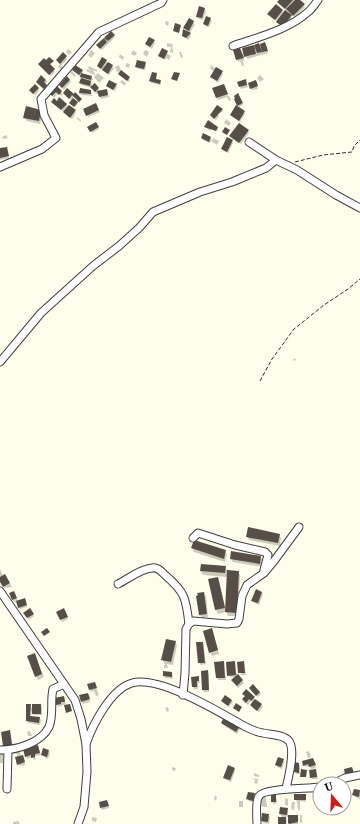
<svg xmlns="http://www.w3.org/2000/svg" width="360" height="824" font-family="'Noto Serif',serif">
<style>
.shadow{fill:#0003}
.building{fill:#564e47}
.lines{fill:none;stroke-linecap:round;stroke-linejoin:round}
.street-casing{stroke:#3f3f3f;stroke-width:9}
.path{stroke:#2e2e2e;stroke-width:1;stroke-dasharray:4 2;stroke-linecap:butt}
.street{stroke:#fff;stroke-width:7}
</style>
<rect width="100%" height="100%" fill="#fffdeb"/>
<!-- shadow -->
<g class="shadow">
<polygon points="280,0 299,0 305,7 295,17 288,10 287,12 292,18 284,28 269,14 282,11 284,13 286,10 278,2"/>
<polygon points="204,9 206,11 203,20 199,19 198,17"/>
<polygon points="210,19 212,21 209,27 205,26 204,24"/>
<polygon points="166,21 169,22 168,26 165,24"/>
<polygon points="193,22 195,24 190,33 191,36 188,40 183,36 187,32 185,28"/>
<polygon points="111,32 115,37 102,50 98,45"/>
<polygon points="154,41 155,43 152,49 146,44"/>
<polygon points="167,43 173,44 172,48 173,50 173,53 170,52 171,47 167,47"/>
<polygon points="265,43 268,53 247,59 243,49"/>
<polygon points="68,49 72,52 69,55 66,52"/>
<polygon points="240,49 244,60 243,61 244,66 242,66 240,61 238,62 237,60 234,51"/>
<polygon points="91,50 95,53 91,58 88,55"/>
<polygon points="133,50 137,53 135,56 131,54"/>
<polygon points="145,50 149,52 147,57 143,54"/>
<polygon points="165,52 171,56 169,60 166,58 165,60 159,56"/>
<polygon points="179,52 181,52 183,57 181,58"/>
<polygon points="120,54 124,57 123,60 119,57"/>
<polygon points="66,57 67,59 61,66 63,69 62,70 58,67 60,64 58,62"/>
<polygon points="50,58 53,62 50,65 55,72 51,76 41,66 50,65 48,60"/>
<polygon points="106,61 114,68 109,75 98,66"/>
<polygon points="126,63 130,64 129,68 126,67"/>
<polygon points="145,63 146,65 145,70 138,69 136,67"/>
<polygon points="119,65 121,71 117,72 115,67"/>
<polygon points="211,65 216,69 222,72 223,74 218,83 211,77 214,71 210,69"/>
<polygon points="89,66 97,70 97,72 93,70 95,74 94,75 86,71 87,69 90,71 88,68"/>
<polygon points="73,70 82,70 83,72 82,74 91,77 93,79 91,82 92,84 91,88 95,84 100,92 107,90 109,97 101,99 99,92 96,94 92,88 81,85 80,83 83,80"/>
<polygon points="72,71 76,75 75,77 70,73"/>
<polygon points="121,72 129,78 130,80 129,82 121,76 120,74"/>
<polygon points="98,73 104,78 99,83 94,77"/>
<polygon points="157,74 156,80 160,81 161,85 151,83 150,81"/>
<polygon points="260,75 264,79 260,82 257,78"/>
<polygon points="46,80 47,82 45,84 48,88 45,91 37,83"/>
<polygon points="69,80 71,82 64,90 61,87"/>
<polygon points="122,80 126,83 125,86 120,82"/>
<polygon points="245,81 248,87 241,89 240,87"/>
<polygon points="116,84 117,87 115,91 107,86"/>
<polygon points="256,84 258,89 252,90 251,88"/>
<polygon points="224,85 228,96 229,96 231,100 229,101 227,97 218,100 217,98"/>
<polygon points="56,87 63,94 61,96 58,93 54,98 50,93"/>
<polygon points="38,89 39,91 35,95 32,93"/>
<polygon points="67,90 73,96 75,94 81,100 79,102 74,96 72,99 78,104 75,107 71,104 72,101 64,93"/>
<polygon points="91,91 92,96 81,95 80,93"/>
<polygon points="238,95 243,105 239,107 235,99"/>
<polygon points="52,102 66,104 76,113 72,119"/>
<polygon points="96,104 100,112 88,117 84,109"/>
<polygon points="217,107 223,111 221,113 216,110 219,116 216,120 211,115"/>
<polygon points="27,108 43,114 40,124 27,121 25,118"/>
<polygon points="244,112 245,114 240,122 231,115"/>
<polygon points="77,117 81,120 81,122 77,119"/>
<polygon points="226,119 231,123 229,126 224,123"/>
<polygon points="96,123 99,129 92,133 89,127"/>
<polygon points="213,126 218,129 217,131 211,128 210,131 205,127"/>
<polygon points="248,131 249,133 241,144 232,138"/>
<polygon points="6,135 8,138 3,139 2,137"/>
<polygon points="202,138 210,138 212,141 213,138 219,141 217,145 211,141 210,143 203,140"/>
<polygon points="232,141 233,143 228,153 224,151 222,149"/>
<polygon points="0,149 7,150 9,158 0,160"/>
<polygon points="294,358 296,359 295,361 293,360"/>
<polygon points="279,535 281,538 280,546 249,540 247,536"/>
<polygon points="192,548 225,551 227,555 225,562 194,552"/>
<polygon points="261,557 263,561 262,567 233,562 231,559"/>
<polygon points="225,567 227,570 238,572 240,575 238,616 228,616 226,612 218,614 216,610 209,580 217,578 219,581 226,611 228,577 203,575 201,571"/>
<polygon points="0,569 3,576 5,575 12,587 5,588 0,580"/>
<polygon points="262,592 263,594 259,605 254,603 253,601"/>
<polygon points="10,593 15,594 18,601 26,602 27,607 20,609 17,601 14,602"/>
<polygon points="204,593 206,597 208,617 202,618 200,615"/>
<polygon points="30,609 34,616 29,620 25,613"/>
<polygon points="64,609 68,619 62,622 58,612"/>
<polygon points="212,629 219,654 212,656 210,652"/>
<polygon points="175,642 177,645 173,665 167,664 168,668 164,668 164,665 165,665 162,659"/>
<polygon points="203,643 206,664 201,665 199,663"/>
<polygon points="36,658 44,677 38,680 36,676"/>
<polygon points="223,662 226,680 218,680 215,663"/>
<polygon points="234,662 237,676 238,675 244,683 238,688 234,682 236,677 230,677 228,675"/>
<polygon points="244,662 246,675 241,675 239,663"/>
<polygon points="164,672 172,673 173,679 165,678"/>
<polygon points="207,672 209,674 209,692 204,692 203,690"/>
<polygon points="199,678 200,683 198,683 198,689 194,689 193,687"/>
<polygon points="88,685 95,685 99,695 96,696 94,691 91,692"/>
<polygon points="250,689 260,692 261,694 258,697"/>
<polygon points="244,694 254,698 255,700 261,705 263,707 259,712 253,708 252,706 253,703 251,701 248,705 244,702 243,700 246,697"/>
<polygon points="89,696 90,702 83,704 82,702"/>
<polygon points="64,697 66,704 58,707 56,698"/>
<polygon points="231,700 233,702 229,707 222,701"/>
<polygon points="30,705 33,710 41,705 42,707 42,715 34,715 32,711 31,715 30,715 30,717 40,718 41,720 40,725 28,723 27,721"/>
<polygon points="168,707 169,711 167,712 165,708"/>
<polygon points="222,723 239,727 240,729 237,734 223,725"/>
<polygon points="10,731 13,747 5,748 4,746"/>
<polygon points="30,731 32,736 28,736 27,732"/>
<polygon points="38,746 41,755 35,756 36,759 34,760 32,757 27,759 26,756"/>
<polygon points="19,750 21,755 17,756 16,751"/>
<polygon points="48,751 50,753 48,759 44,757 42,755"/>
<polygon points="309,751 311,757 308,758 306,752"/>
<rect x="0" y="753" width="3" height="10"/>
<polygon points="24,759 25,765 19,766 18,764"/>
<polygon points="283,760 284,762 282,769 277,767 276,765"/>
<polygon points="314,761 316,768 311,769 309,766 306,767 304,765"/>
<polygon points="299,764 300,766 300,774 296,774 295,772"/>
<polygon points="172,767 176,768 175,771 172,770"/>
<polygon points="234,769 235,771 231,782 226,780 224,778"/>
<polygon points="316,770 318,779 313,779 311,777"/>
<polygon points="254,773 259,775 259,777 254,776"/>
<polygon points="252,778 258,779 257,784 254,783 255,780"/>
<polygon points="355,790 360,791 360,799 355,797 353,795"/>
<polygon points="254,794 255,796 254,802 249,801 247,799"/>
<polygon points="215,795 217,797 216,801 214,799"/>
<polygon points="276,795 277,803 273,804 272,801"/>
<polygon points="305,795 306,802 300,801 300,810 298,810 297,801 295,799"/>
<polygon points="261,796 265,796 266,798 267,807 263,807 261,805"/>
<polygon points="285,798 288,799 288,806 285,805"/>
<rect x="239" y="801" width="4" height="6"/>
<polygon points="292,802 295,802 294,810 291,809"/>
<polygon points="108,803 109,808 102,810 101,808"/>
<polygon points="281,808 287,809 288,816 297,816 300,821 300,815 302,815 302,823 301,823 298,819 298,824 290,824 289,817 284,817 287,820 286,824 279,824 283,818 280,814"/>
<polygon points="268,815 270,817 269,824 263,823 262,821"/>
<polygon points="92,817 97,818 96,822 92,821"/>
<polygon points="18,821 20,824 13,824 13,822"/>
</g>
<!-- building -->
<g class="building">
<polygon points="279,0 293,0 285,9 277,2"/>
<polygon points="295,0 300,0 305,4 293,16 286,9"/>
<polygon points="276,4 283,10 275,20 267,14"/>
<polygon points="199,6 205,8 202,18 196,17"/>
<polygon points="285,10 292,15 283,27 276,22"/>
<polygon points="206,16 211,18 208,26 203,24"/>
<polygon points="189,18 194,21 189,31 183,28"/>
<polygon points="175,23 181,25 179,33 173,31"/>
<polygon points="183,29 191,33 186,38 182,36"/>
<polygon points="111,31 115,35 108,41 104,38"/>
<polygon points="149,37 155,40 150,47 145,44"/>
<polygon points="104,38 107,42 100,49 96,45"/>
<polygon points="265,42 268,51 262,52 260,44"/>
<polygon points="259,43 262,52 257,53 254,45"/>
<polygon points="254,45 256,54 251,55 249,51 251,55 244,57 242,48"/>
<polygon points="162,48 168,51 164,59 158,56"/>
<polygon points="240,48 244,58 236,60 233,50"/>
<polygon points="63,52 67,56 60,64 56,60"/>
<polygon points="49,57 54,61 50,64 55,69 49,75 38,64 44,58 46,60"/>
<polygon points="102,57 107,60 101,69 97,66"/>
<polygon points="137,60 146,62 144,69 135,67"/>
<polygon points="108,62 113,65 108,74 102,70"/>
<polygon points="75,65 83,70 79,75 72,70"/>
<polygon points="216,67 223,71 217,81 210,77"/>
<polygon points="121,70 130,77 127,81 118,74"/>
<polygon points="152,72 157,73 156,79 161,80 160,84 149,81"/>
<polygon points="174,72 180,73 177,81 171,79"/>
<polygon points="81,73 92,76 91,80 80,77"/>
<polygon points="41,75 46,80 44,82 47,85 44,89 36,82"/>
<polygon points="67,76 70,80 62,88 59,85"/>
<polygon points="81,78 91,81 90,86 79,83"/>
<polygon points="246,79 247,85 239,87 237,82"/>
<polygon points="109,80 117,84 113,90 106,86"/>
<polygon points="256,80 258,86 250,89 248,83"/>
<polygon points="95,83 99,88 95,92 90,87"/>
<polygon points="35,84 39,88 33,94 29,90"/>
<polygon points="224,84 228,94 216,98 212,88"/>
<polygon points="56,85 62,91 59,95 56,92 52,96 49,93"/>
<polygon points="67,88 74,94 75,92 82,99 79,102 72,95 69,99 63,93"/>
<polygon points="80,88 91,90 91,94 79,93"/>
<polygon points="107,89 108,95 99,97 97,91"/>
<polygon points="238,93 243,103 237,106 234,99 235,98 234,96"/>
<polygon points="59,97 67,104 61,110 51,102 54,98 57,101"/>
<polygon points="73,98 78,102 74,107 69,103"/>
<polygon points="96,103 99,110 86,116 83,109"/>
<polygon points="69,105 76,110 70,118 63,112"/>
<polygon points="217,105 223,109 214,119 210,115"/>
<polygon points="236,105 245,111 239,121 230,115"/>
<polygon points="26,106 41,110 39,121 23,118"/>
<polygon points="208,120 218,127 216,131 204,127"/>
<polygon points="96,122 99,127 90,132 87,127"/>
<polygon points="239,123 249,130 239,143 229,136"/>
<polygon points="225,127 230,130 227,135 222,132"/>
<polygon points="203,133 211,137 209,142 201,138"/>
<polygon points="227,137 233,140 227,152 221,149"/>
<polygon points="7,147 9,156 0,158 0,148"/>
<polygon points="248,527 280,534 278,543 246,537"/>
<polygon points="194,540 226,550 224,559 191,548"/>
<polygon points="231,551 261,556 260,564 230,559"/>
<polygon points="201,564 226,566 225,573 200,571"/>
<polygon points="227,570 239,571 237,613 225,612"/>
<polygon points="5,574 10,583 3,587 0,582 0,577"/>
<polygon points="218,577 225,608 215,610 208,579"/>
<polygon points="256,589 262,592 258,603 251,601"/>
<polygon points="14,591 17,598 12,600 9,593"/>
<polygon points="204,592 207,614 199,615 196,596 198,595 197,593"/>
<polygon points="25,598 27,605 18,608 16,601"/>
<polygon points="30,608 34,614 27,618 23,613"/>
<polygon points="64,608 68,617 60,620 56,612"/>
<polygon points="47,628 50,632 44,636 41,632"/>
<polygon points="212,628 218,650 209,653 203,631"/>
<polygon points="166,639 176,641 171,662 161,660"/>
<polygon points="196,642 203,642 205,663 198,663"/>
<polygon points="35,653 42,674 35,677 27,656"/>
<polygon points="224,661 225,678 216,678 214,662"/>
<polygon points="235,661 236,675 227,676 226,662"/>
<polygon points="244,661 245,673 238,673 237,662"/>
<polygon points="208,670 209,690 202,690 201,671"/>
<polygon points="163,671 172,672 172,677 163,676"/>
<polygon points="238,674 243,680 237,686 231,680"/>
<polygon points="199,676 199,681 197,681 197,687 192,687 191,677"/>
<polygon points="95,682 97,688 89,690 87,684"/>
<polygon points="253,684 260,692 256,696 249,688"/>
<polygon points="246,689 255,697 251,701 249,699 246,703 242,699 245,696 242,694"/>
<polygon points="88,693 90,699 81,702 79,695"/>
<polygon points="225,695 232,700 228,706 221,701"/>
<polygon points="64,696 65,702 61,702 61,704 56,705 55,698"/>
<polygon points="255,699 262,704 257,711 250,705"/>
<polygon points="236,703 242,707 239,712 233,708"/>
<polygon points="26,704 31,704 30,716 40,717 39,723 26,721"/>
<rect x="32" y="704" width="9" height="10"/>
<polygon points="70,704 72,711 66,713 64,705"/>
<polygon points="224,717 240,726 236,732 221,723"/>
<polygon points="10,730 12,745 3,746 1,732"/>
<polygon points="38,745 40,753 35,754 35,757 31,758 31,755 25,757 23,749"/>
<polygon points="43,748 49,750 47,757 41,755"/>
<polygon points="23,755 25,762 17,765 15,757"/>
<polygon points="278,757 284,759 281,767 275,765"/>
<polygon points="313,758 316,765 309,767 308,764 303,766 302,761"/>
<polygon points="295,762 299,763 299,773 294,772"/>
<polygon points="228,765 235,768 230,780 223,778"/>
<polygon points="352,767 354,773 345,775 344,769"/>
<polygon points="301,769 307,770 306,777 300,777"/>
<polygon points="316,769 317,777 310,778 309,770"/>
<polygon points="354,789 360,790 359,797 352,795"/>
<polygon points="248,792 255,793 253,801 246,799"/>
<rect x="271" y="794" width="5" height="8"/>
<rect x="294" y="794" width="12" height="6"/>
<polygon points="107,800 109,806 100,808 99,802"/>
<polygon points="280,807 288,808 287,815 279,814"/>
<polygon points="262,813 269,814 268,822 261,821"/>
<polygon points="288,815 298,815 298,822 289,824 288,823"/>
<rect x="278" y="817" width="8" height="7"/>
</g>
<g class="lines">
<!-- street casing -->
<g class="street-casing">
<g id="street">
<path d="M233,46C258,37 288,30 308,12C312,9 315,4 318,0"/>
<polyline points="276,160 297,170 336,195 360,208"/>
<polyline points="0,167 42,149 56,138 44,115 41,99 99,32 161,3 163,0"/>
<polyline points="0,362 41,313 93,266 119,246 139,228 153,212 200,192 232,182 266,168 276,160 249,142"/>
<polyline points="193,538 198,533 235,545 265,552 268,555 264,570"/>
<path d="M118,584C128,579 140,569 152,568C158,567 161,571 165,575C185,592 186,598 189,624"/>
<polyline points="0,591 75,700 81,719 86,744 87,772 84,807 78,824"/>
<polyline points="183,695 185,673 186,629 189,624 193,621 227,624 237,623 239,619 242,596 247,585 264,573 274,561 299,527"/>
<path d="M86,744C93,724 111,689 132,683C159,675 219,712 244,726C250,729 256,732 263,733C271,735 283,734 289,741C296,751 288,778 286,789"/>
<path d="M0,750C17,750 41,743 49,727C54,715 50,701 53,689L64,684"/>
<polyline points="333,784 345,778 360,775"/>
<polyline points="7,789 8,750"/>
<path d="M257,824C257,818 255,801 259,796C263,788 309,789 320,787"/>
</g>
</g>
<!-- path -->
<g class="path">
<polyline points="295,162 323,155 352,152 354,146 360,140"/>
<polyline points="260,381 272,359 294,329 324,305 348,289 360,279"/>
</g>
<!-- street -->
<use href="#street" class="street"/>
</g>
<!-- north arrow -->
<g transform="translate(332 796) rotate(341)"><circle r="19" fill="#ffffff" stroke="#9e9e9e"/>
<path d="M0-3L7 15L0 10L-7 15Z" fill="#cb1e16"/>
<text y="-6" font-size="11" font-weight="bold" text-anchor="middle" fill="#0c0c0c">U</text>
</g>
</svg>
